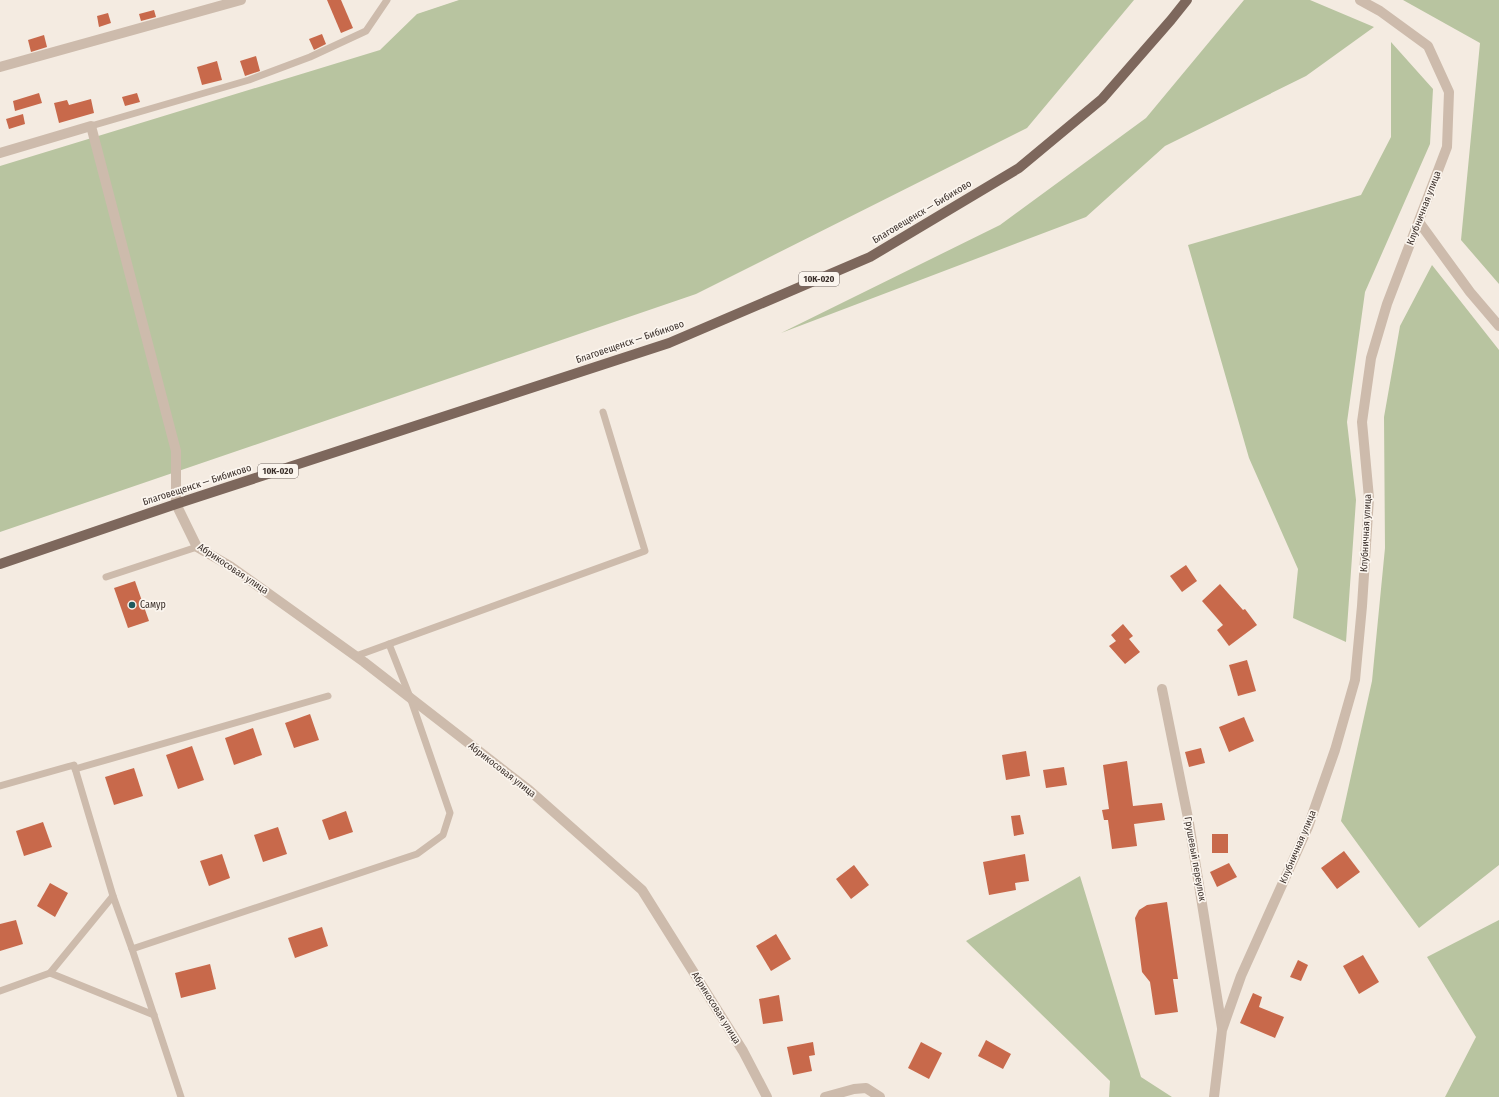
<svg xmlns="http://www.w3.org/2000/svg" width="1499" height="1097" font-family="'Fira Sans Condensed',sans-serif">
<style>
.green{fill:#b8c4a0}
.building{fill:#c8694b}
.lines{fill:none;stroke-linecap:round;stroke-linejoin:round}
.lane{stroke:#cdbbac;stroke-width:7}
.street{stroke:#cdbbac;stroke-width:10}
.primary{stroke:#7d675c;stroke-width:10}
.poi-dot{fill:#1f5a5e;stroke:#fbf5ee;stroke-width:1.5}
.labels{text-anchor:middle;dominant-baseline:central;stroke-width:3.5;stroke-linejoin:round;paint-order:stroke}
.shield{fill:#fbf5ee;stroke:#756b66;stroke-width:1}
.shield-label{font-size:9px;font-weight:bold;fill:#3b302b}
.street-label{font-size:10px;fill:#3b302b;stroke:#fbf5ee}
.poi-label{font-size:10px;fill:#3b302b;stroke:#fbf5ee;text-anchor:start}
</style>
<rect width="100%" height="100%" fill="#f4ebe1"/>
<!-- green -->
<g class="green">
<polygon points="459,0 1134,0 1027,128 696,294 0,532 0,166 380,50 417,14"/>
<polygon points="1244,0 1310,0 1374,27 1306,76 1165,146 1086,217 781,333 1000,225 1146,118"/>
<polygon points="1403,0 1499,0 1499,284 1461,240 1480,43"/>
<polygon points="1391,42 1433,89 1430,144 1365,292 1347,422 1356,500 1346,642 1293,618 1298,569 1249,458 1188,245 1361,195 1391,137"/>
<polygon points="1432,265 1499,350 1499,865 1419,928 1341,821 1372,681 1385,548 1384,417 1400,326"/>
<polygon points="1080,876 1141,1077 1172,1097 1109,1097 1110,1081 966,941"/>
<polygon points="1499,920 1499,1097 1445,1097 1476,1037 1427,957"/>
</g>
<!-- building -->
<g class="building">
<polygon points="327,0 341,0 353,28 341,33"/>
<polygon points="154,10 156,17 141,21 139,14"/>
<polygon points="108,13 111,23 99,27 97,16"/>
<polygon points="322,34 326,44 314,50 309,39"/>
<polygon points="44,35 47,47 31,52 28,40"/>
<polygon points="256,56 260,71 245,76 240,61"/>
<polygon points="217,61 222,80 202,85 197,67"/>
<polygon points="39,93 42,103 15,111 13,101"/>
<polygon points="137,93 140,102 125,106 122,97"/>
<polygon points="91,99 94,113 59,123 54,103 67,100 69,105"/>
<polygon points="23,114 25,124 9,129 6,119"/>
<polygon points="1186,565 1197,581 1182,592 1170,576"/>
<polygon points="135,581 149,621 128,628 114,588"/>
<polygon points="1220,584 1243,610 1245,609 1257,625 1229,646 1217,630 1223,625 1202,601"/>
<polygon points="1123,624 1133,636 1129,639 1140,652 1125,664 1109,646 1116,641 1111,635"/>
<polygon points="1247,660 1256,691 1238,696 1229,665"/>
<polygon points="310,714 319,740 294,748 285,723"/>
<polygon points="1244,717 1254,741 1229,752 1219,727"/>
<polygon points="253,728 262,755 234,765 225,738"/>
<polygon points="192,746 204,780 178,789 166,755"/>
<polygon points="1201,748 1205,763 1189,767 1185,752"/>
<polygon points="1026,751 1030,776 1006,780 1002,755"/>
<polygon points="1127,761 1133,806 1162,803 1165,820 1134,824 1137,846 1112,849 1108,820 1104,820 1102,810 1109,809 1103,765"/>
<polygon points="1064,767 1067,785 1046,788 1043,770"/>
<polygon points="134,768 143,796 114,805 105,777"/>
<polygon points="346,811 353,832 329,840 322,820"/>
<polygon points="1020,815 1024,834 1014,836 1011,816"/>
<polygon points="43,822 52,847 24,856 16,831"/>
<polygon points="278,827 287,854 263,862 254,835"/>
<rect x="1212" y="834" width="16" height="19"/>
<polygon points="1344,851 1360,872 1337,889 1321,868"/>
<polygon points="222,854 230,878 209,886 200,861"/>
<polygon points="1025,854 1029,881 1015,883 1016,890 989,895 983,862"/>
<polygon points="1229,863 1237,877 1217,887 1210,872"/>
<polygon points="854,865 869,885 851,899 836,879"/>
<polygon points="50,883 68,893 55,917 37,906"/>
<polygon points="1167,902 1178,979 1173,979 1178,1012 1155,1015 1150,982 1142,972 1135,918 1139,910 1147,905"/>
<polygon points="16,920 23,944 0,951 0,924"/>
<polygon points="322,927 328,946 295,958 288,938"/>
<polygon points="776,934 791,959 771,971 756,946"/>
<polygon points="1363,955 1379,982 1359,994 1343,966"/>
<polygon points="1298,960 1308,965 1301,981 1290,977"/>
<polygon points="210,964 216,989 181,998 175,973"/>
<polygon points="1253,993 1262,997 1259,1007 1284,1017 1275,1038 1240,1023"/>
<polygon points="779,995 783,1021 763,1024 759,999"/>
<polygon points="986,1040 1011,1054 1003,1069 978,1056"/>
<polygon points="813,1042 815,1055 809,1056 812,1071 793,1075 787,1047"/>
<polygon points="921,1042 942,1053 929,1079 908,1068"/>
</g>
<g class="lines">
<!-- lane -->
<g class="lane">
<polyline points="91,126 249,80 310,57 366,31 387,0"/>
<polyline points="106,577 197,547"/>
<polyline points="356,656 645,551 603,412"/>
<polyline points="75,769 328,696"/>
<polyline points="0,786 74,765 113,896 50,973 0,991"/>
<polyline points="113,896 132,949 181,1097"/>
<polyline points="132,949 417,854 443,835 450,813 410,697 389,644"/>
<polyline points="50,973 154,1015"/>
</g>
<!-- street -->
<g class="street">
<polyline points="0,67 241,0"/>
<polyline points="0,153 91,126 176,451 176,504 197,547 230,566 364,662 529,790 642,890 743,1051 767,1097"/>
<polyline points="1419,222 1470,292 1499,326"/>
<polyline points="1162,689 1189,823 1222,1028"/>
<polyline points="825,1097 854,1089 866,1088 880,1097"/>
<polyline points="1214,1097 1222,1030 1241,976 1308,827 1335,750 1355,680 1362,606 1369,498 1362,422 1371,358 1387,304 1447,147 1449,92 1428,46 1380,11 1360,0"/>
</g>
<!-- primary -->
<polyline class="primary" points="0,564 176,504 669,343 870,257 1019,168 1102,99 1171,20 1187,0"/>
</g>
<!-- markers -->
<circle class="poi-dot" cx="132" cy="605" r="4"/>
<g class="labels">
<!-- shield labels -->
<g class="shield">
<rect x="799" y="272" width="40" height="14" rx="3"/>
<rect x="258" y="464" width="40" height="14" rx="3"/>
</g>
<g class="shield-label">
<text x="819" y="279">10К-020</text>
<text x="278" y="471">10К-020</text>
</g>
<!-- street labels -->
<g class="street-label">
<text transform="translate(1424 208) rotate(-69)">Клубничная улица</text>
<text transform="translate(922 212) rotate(-31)">Благовещенск — Бибиково</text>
<text transform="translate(630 342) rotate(-19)">Благовещенск — Бибиково</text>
<text transform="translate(197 485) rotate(-18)">Благовещенск — Бибиково</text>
<text transform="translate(1366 533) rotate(-87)">Клубничная улица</text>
<text transform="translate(233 569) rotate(34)">Абрикосовая улица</text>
<text transform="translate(502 770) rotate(38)">Абрикосовая улица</text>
<text transform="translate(1298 847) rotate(-67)">Клубничная улица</text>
<text transform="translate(1195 859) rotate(80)">Грушевый переулок</text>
<text transform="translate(716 1008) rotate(58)">Абрикосовая улица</text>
</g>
<!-- poi labels -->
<g class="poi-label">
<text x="140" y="605">Самур</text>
</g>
</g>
</svg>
